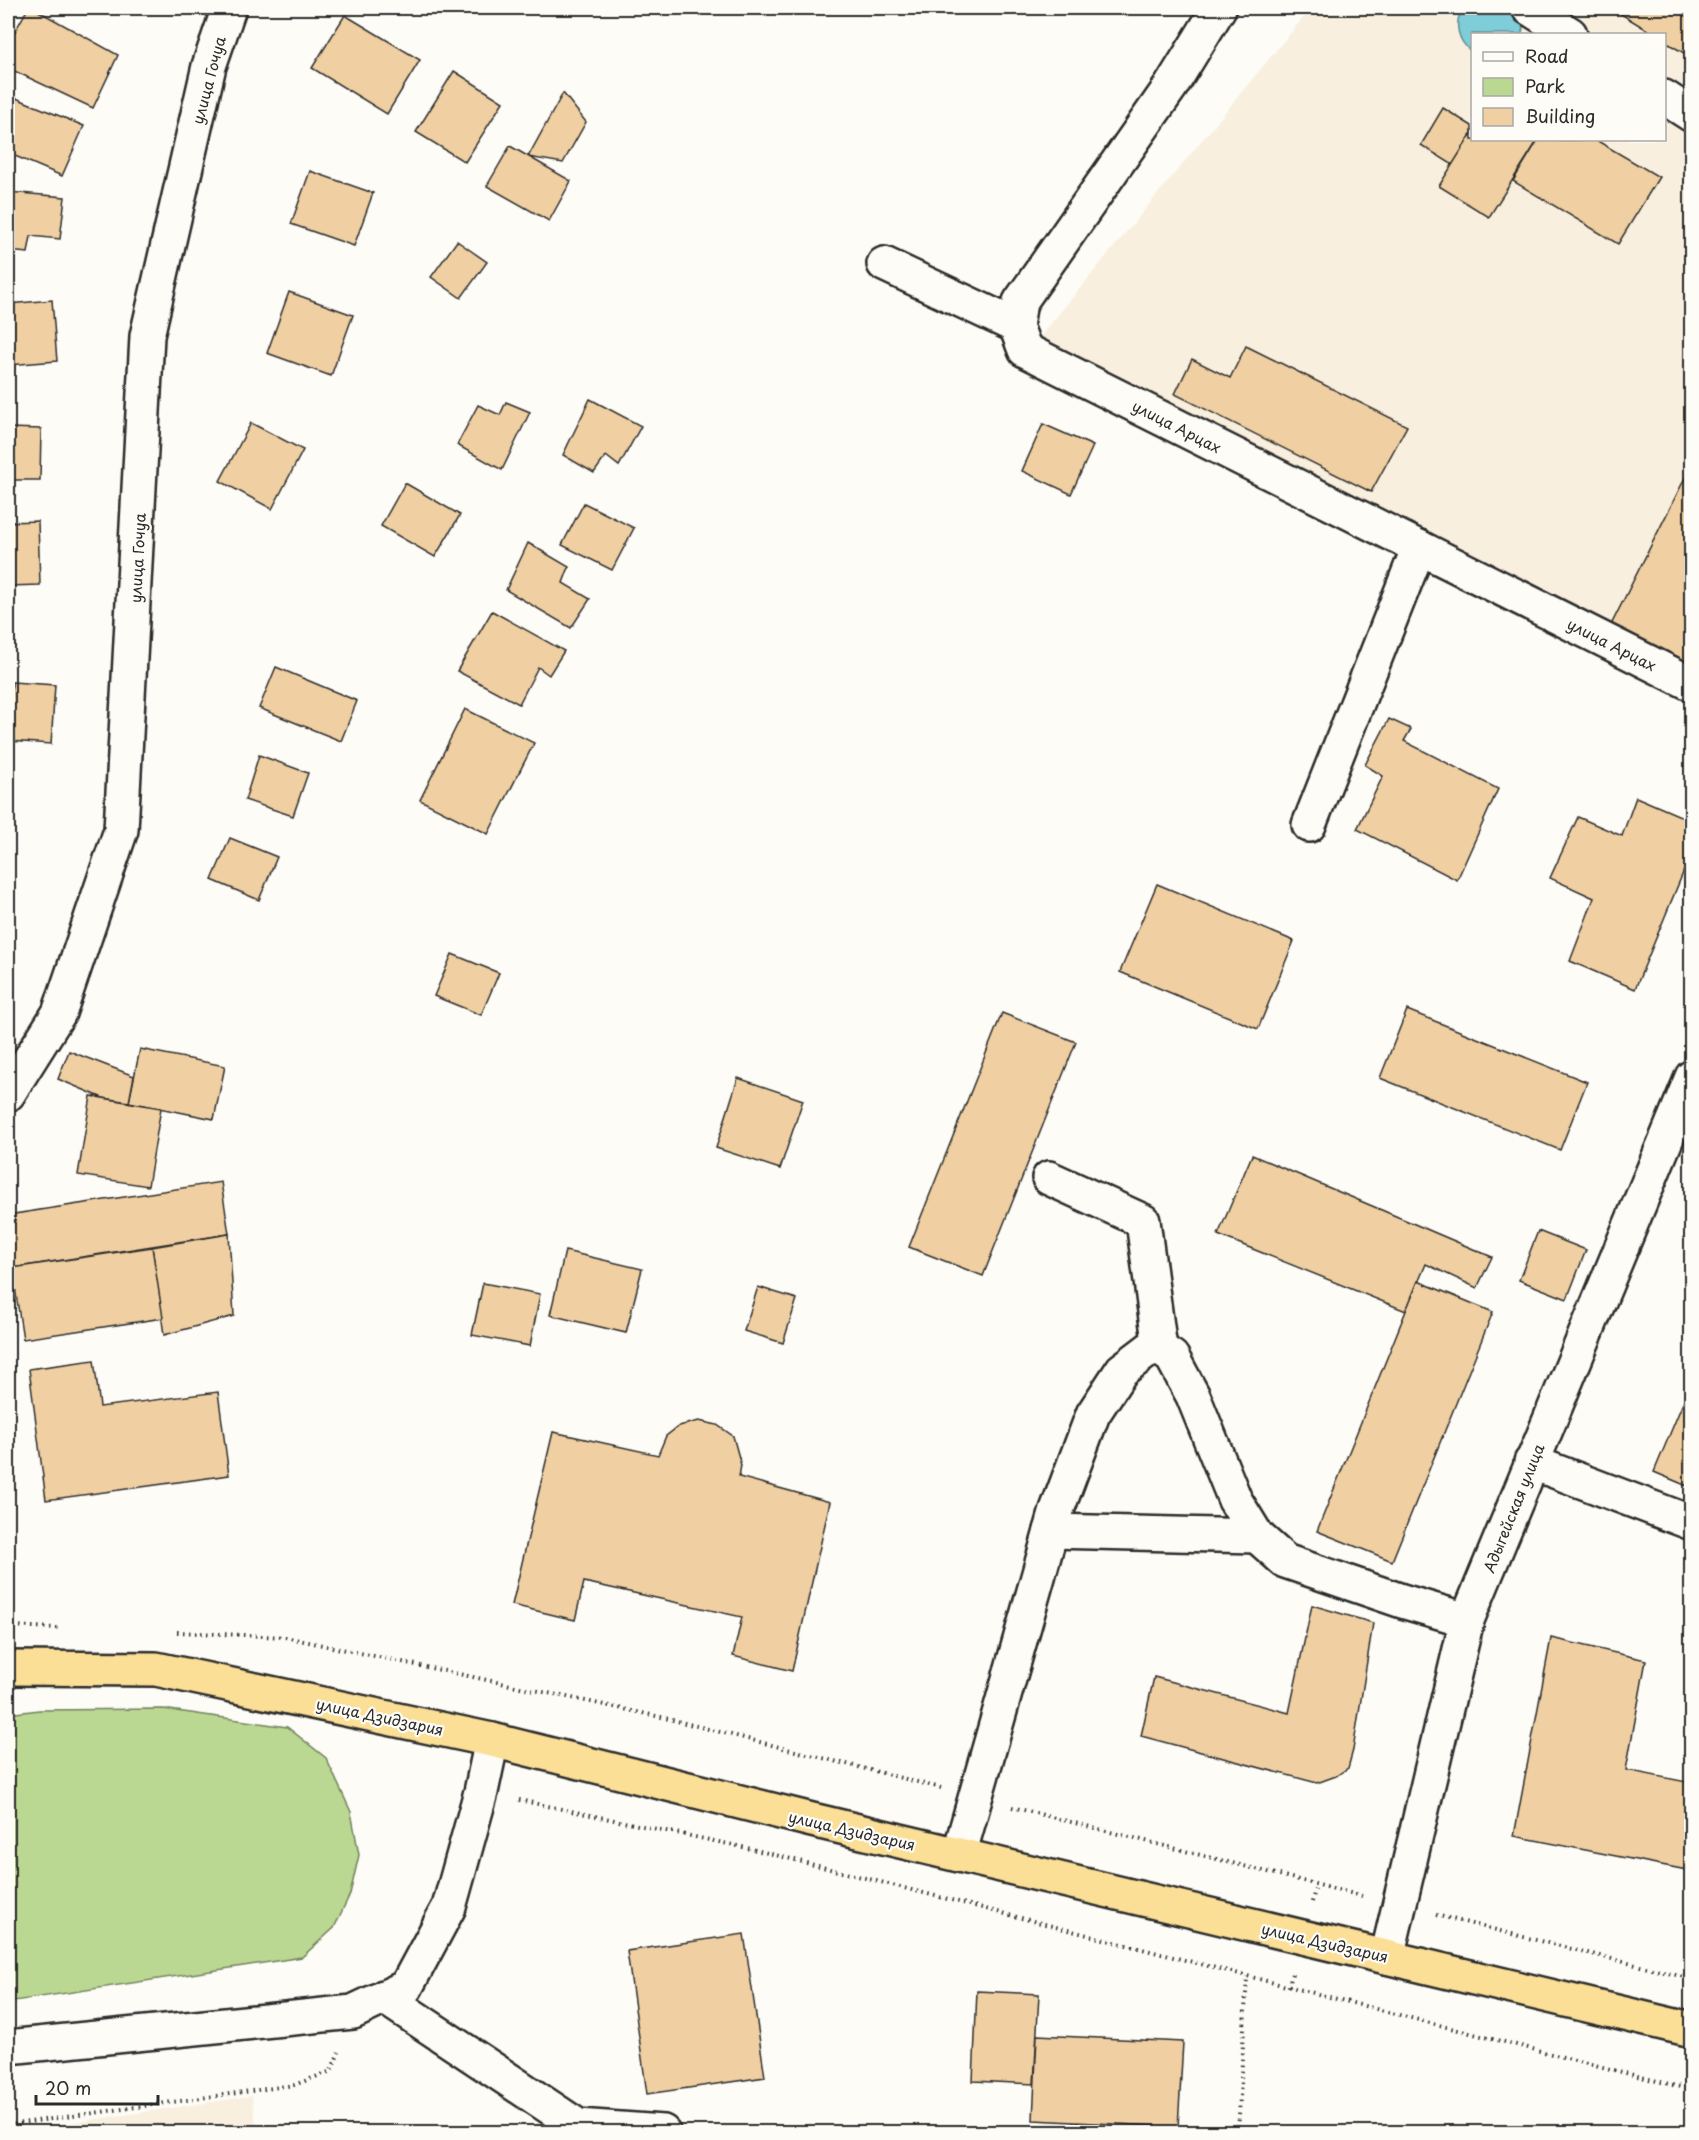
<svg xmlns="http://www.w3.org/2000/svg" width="1699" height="2140" font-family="'Playpen Sans',sans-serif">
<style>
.built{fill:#f9efde;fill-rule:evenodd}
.green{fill:#bad891;stroke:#72825e;stroke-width:1.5}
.water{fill:#7ecdd9;stroke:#5d8c93;stroke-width:1.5}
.building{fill:#f0d0a2;stroke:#2b2b2b;stroke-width:1.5}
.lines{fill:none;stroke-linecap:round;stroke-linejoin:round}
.minor-casing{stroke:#2b2b2b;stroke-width:38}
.highway-casing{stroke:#2b2b2b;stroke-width:38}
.path{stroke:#2b2b2b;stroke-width:4;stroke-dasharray:1.5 4.5;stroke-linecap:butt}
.minor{stroke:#fdfcf7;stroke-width:33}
.highway{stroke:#fbdf96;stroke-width:33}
.labels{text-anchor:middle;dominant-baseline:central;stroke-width:4.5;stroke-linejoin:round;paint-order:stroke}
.street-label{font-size:15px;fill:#2b2b2b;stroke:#fdfcf7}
</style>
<rect width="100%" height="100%" fill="#fdfcf7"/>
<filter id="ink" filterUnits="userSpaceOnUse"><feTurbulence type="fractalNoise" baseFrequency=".0167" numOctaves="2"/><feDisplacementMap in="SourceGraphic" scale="12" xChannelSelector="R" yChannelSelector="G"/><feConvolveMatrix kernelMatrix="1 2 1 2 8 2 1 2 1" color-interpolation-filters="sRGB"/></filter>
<g filter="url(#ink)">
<!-- built -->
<g class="built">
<path d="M1311,8H1691V672L1331,490L1039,338ZM1472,34H1664V140H1472Z"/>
<polygon points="252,2096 257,2132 10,2132"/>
</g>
<!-- green -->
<polygon class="green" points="163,1709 287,1727 326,1758 351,1812 359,1855 350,1894 334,1928 302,1957 8,2002 8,1714 39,1710"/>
<!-- water -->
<path class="water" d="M1462,8H1519L1524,20L1522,34H1472V52C1457,41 1454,24 1462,8Z"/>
<!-- building -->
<g class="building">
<polygon points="28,8 33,8 118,55 93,108 8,68 8,44"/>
<polygon points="1611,8 1692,8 1692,58 1664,41 1664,34 1654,34"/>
<polygon points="345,15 420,60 387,114 312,68"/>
<polygon points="454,71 503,102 465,162 416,132"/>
<polygon points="563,93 586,122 563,163 528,157"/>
<polygon points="11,96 84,126 62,176 8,153 8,103"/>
<polygon points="1443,108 1472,126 1472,133 1453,165 1421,145"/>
<polygon points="1472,133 1472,140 1538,140 1489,217 1439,186"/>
<polygon points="1538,140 1596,140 1659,177 1618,244 1513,181"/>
<polygon points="510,146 571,181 549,221 487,186"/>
<polygon points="310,171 373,193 354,246 291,224"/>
<polygon points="8,192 65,197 60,239 31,236 28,253 8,251"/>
<polygon points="457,241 487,262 461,298 431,277"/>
<polygon points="289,292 353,315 331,376 267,353"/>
<polygon points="52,300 57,361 8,365 8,304"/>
<polygon points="1246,346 1407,426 1371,492 1175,394 1192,359 1230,378"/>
<polygon points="590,399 641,426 619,466 606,456 594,473 563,455"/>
<polygon points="506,402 530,412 502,470 457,445 478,405 500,415"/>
<polygon points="251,423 303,450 272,509 220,481"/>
<polygon points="1043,424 1093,446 1071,494 1022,471"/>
<polygon points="8,428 41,429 40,480 8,480"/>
<polygon points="1692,464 1692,676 1607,633"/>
<polygon points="405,483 460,515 435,557 381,526"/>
<polygon points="584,503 634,528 612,570 562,545"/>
<polygon points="38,521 40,585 8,586 8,522"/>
<polygon points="528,543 569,567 563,583 590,599 571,628 506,590"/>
<polygon points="492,611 564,651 549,675 538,667 519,704 457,671"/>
<polygon points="276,667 357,701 341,741 259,708"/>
<polygon points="12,682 55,685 51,744 9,741"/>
<polygon points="465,709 534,743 488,834 420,800"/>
<polygon points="1389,719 1411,729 1404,741 1498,789 1457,880 1357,829 1383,776 1365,765"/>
<polygon points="259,755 308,773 293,816 245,800"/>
<polygon points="1636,797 1692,821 1692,851 1635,989 1570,961 1594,898 1550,878 1578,817 1622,836"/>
<polygon points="230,838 277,857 259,900 212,880"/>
<polygon points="1157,884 1294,941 1258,1029 1120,972"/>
<polygon points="452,954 499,973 481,1015 434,996"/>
<polygon points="1407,1010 1587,1082 1560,1150 1380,1078"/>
<polygon points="1002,1013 1076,1042 983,1276 909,1247"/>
<polygon points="140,1049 225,1066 214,1119 129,1102"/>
<polygon points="69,1051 134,1076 129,1102 103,1098 58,1079"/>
<polygon points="738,1078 803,1100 780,1169 716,1148"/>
<polygon points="91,1096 161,1108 148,1186 78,1175"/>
<polygon points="1252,1155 1492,1257 1477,1288 1426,1264 1406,1311 1218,1235"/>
<polygon points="221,1182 229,1234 12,1268 8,1241 8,1215"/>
<polygon points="1538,1231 1586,1250 1567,1299 1519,1280"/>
<polygon points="229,1234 234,1316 164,1335 152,1247"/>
<polygon points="152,1247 163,1318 23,1339 12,1268"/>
<polygon points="565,1251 642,1269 626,1333 550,1315"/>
<polygon points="1418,1281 1493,1312 1392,1561 1317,1531"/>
<polygon points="483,1283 540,1294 530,1346 472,1335"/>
<polygon points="758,1287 797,1299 783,1343 744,1331"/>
<polygon points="94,1360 100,1407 218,1392 229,1475 46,1500 29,1369"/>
<polygon points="1692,1381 1692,1488 1654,1472"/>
<polygon points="699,1421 717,1425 733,1436 741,1465 739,1477 830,1502 792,1671 733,1656 742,1617 584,1582 575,1620 512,1605 553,1432 658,1455 666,1436 679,1426"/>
<polygon points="1312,1605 1373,1623 1353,1750 1348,1768 1336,1776 1317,1783 1141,1736 1154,1677 1289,1713"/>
<polygon points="1551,1638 1646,1660 1626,1770 1692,1783 1692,1871 1514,1836"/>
<polygon points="744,1934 765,2077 647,2094 627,1951"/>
<polygon points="977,1991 1039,1994 1034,2084 973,2081"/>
<polygon points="1037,2035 1183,2042 1178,2127 1033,2120"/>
</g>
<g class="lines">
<!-- minor casing -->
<g class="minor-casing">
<g id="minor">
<polyline points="1219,8 1171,86 1020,302 1016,326 1025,350 1692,684"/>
<polyline points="1529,8 1570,34"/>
<polyline points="1664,97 1692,115"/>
<polyline points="884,264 1016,326"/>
<polyline points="1309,825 1419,547"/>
<polyline points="8,1094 59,1013 121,830 147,336 209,66 229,8"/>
<polyline points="1049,1178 1143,1221 1160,1349"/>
<polyline points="1531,1462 1692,1523"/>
<polyline points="1051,1531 1257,1536"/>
<polyline points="959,1855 1057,1510 1093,1414 1122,1370 1151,1348 1160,1349 1172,1357 1193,1396 1235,1500 1257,1536 1285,1561 1402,1601 1467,1620"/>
<polyline points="1387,1957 1467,1620 1692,1077"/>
<polyline points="384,1997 578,2126 663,2132"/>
<polyline points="8,2047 353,2012 406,1987 449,1907 481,1792 492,1740"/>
</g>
</g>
<!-- highway casing -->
<g class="highway-casing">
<polyline id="highway" points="8,1668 156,1669 492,1740 812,1820 1692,2030"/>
</g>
<!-- path -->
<g class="path">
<polyline points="8,1626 58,1628"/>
<polyline points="177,1632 285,1637 661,1717 941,1788"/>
<polyline points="519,1800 752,1849 1692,2090"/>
<polyline points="1012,1807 1362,1896"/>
<polyline points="1312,1902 1316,1885"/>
<polyline points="1436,1915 1692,1979"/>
<polyline points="1289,1987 1292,1973"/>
<polyline points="8,2125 294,2085 331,2071 339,2052"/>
<polyline points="1238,2132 1247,1976"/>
</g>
<!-- minor -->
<use href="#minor" class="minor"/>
<!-- highway -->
<use href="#highway" class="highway"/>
</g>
</g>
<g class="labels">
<!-- street labels -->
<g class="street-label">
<text transform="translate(208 80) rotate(-75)">улица Гочуа</text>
<text transform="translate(1177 426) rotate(27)">улица Арцах</text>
<text transform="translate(137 558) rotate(-87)">улица Гочуа</text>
<text transform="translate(1612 644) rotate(27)">улица Арцах</text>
<text transform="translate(1513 1508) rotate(-68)">Адыгейская улица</text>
<text transform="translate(380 1716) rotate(12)">улица Дзидзария</text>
<text transform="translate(852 1830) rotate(13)">улица Дзидзария</text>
<text transform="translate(1325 1942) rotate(13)">улица Дзидзария</text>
</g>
</g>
<!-- margin -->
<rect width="1699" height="2140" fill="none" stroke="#fdfcf7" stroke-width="30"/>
<rect x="15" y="15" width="1669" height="2110" fill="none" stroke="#2b2b2b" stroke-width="2" filter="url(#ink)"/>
<!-- legend -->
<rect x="1471" y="33" width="195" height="108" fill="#fdfcf7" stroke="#a9a8a5" stroke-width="1.5"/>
<rect x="1483" y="52" width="30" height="9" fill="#fdfcf7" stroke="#a9a8a5" stroke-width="1.5"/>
<text x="1525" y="63" font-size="18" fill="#2b2b2b">Road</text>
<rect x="1483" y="78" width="30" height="18" fill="#bad891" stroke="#a9a8a5" stroke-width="1.5"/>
<text x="1525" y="93" font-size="18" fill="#2b2b2b">Park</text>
<rect x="1483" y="108" width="30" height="18" fill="#f0d0a2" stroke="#a9a8a5" stroke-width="1.5"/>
<text x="1525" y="123" font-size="18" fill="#2b2b2b">Building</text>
<!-- scale -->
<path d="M36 2095v9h122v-9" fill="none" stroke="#2b2b2b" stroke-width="3"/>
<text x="45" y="2095" font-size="18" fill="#2b2b2b" stroke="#fdfcf7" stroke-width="4.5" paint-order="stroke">20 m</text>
</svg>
